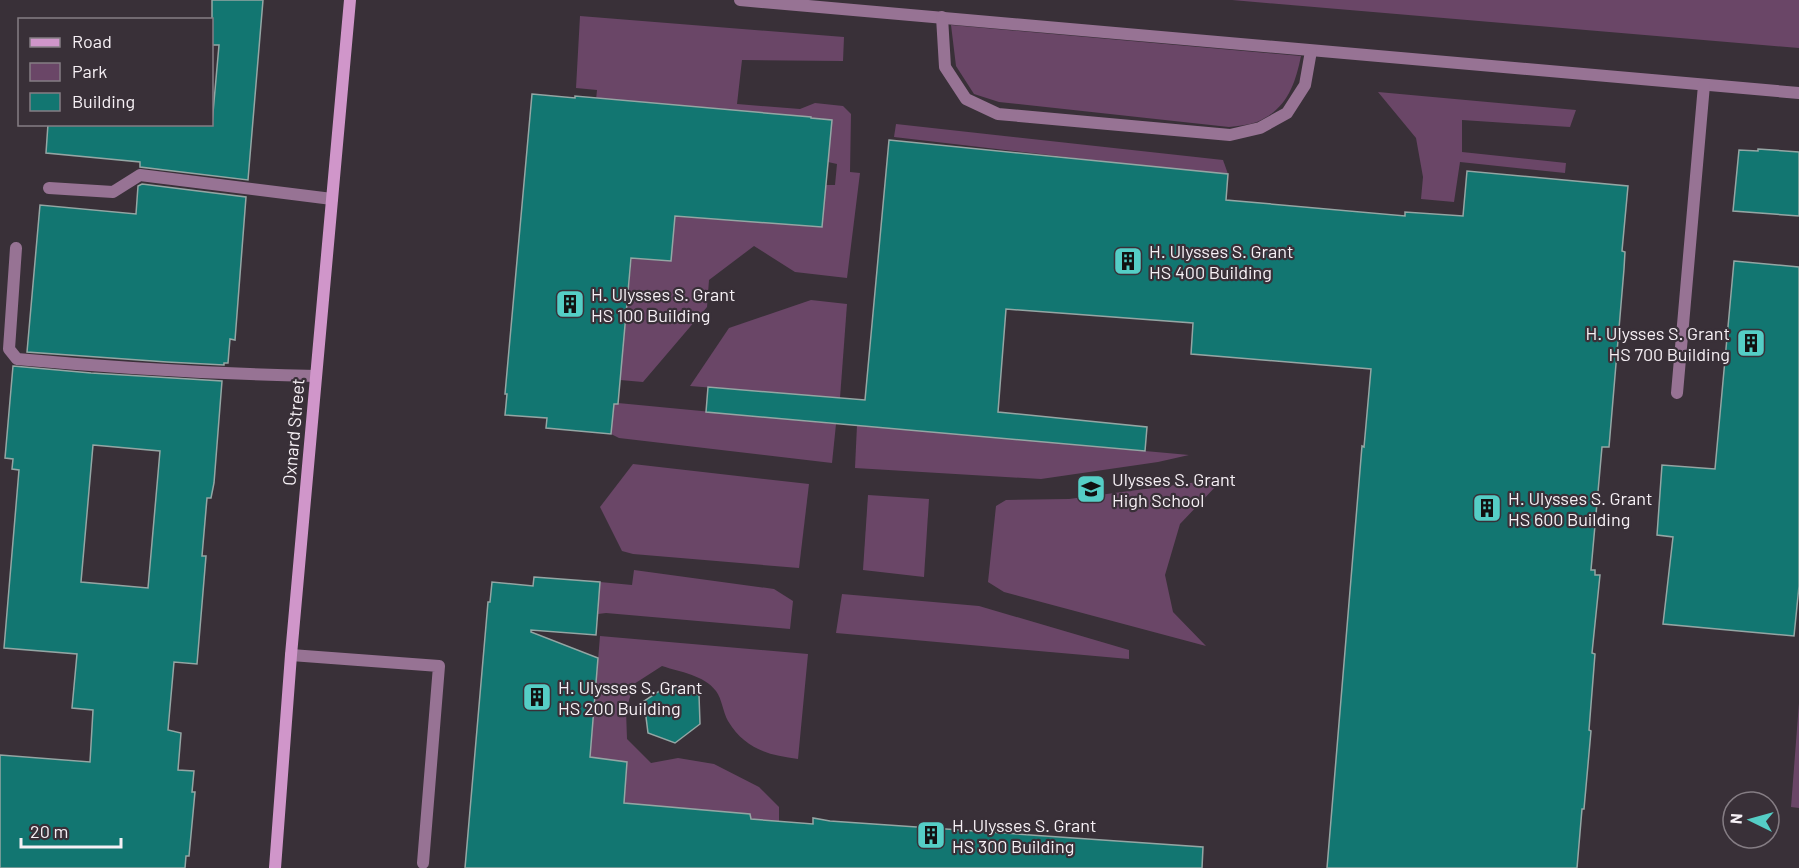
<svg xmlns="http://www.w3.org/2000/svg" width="1799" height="868" font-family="Barlow,sans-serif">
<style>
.green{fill:#6a4667}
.building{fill:#127671;stroke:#94a6a4;stroke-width:1.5;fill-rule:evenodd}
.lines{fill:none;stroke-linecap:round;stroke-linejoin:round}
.service{stroke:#977394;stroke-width:12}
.secondary{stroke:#d096ca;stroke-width:12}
.labels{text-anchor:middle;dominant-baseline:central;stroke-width:4.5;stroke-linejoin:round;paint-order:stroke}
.poi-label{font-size:18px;fill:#f6f0f5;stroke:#393038;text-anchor:start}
.street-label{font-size:18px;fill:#f6f0f5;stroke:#393038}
</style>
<rect width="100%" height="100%" fill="#393038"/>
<!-- green -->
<g class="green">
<polygon points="1232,0 1799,0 1799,48"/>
<polygon points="580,16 844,37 843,61 742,60 737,104 800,109 815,103 843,106 851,114 850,172 860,173 847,278 795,272 754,246 709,280 707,307 643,382 620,380 636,213 822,227 826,185 835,185 837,164 828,162 596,100 597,90 576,88"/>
<path d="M951,25L1301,56C1295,85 1287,109 1257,122C1248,125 1238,126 1229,127L999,102L974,94L956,66Z"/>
<polygon points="1378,92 1576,110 1570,127 1462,120 1462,152 1566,163 1565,173 1460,162 1454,202 1421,199 1423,177 1416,138"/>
<polygon points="896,124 1223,160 1228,174 1134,165 894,137"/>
<polygon points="811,300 847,304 840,398 690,386 729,328"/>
<polygon points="618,403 836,424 832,463 619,438 611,434 614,404"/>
<polygon points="857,425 1189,455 1158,462 1041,479 855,468"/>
<polygon points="633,464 809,484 799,568 633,554 622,551 600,507"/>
<polygon points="1213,480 1218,484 1180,524 1165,575 1173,612 1206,646 1004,592 988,582 996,506 1006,500 1069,499"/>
<polygon points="868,495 929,499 924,577 863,570"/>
<polygon points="634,570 774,589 793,601 790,629 606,613 598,614 600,582 632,585"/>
<polygon points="842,594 979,606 1129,650 1129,659 836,633"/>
<path d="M600,636L808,654L798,759C768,755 745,749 728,721C723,712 722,699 716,691C704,675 680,672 662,666L634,684L626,710L627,739L651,763L678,758L714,764L759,787L779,807V822L751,819L750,814L624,803L627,762L590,758Z"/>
<polygon points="1799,703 1799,808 1791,807"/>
</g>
<!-- building -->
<g class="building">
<polygon points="212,0 263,0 248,180 140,167 140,162 46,153 48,124 212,124 219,45 212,45"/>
<polygon points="532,94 575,98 575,96 811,117 811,118 832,120 822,227 675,216 671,261 631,258 618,404 614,404 611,434 546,428 547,418 505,415 507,394 505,394"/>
<polygon points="889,140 1228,174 1226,200 1405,216 1405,212 1463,216 1467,171 1628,186 1622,251 1625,252 1624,269 1609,447 1602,447 1591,570 1595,570 1595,575 1600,575 1592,653 1595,654 1589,730 1591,731 1584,809 1582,809 1577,868 1327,868 1362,446 1364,447 1371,369 1191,354 1193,323 1006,309 998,412 1147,427 1145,451 706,412 708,387 865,400"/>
<polygon points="1758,149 1799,152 1799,216 1733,211 1739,150 1758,151"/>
<polygon points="142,184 246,197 235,340 230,339 228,363 224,363 224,365 167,362 27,352 40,205 136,214 138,186"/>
<polygon points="1734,261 1799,267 1799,586 1794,636 1663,624 1673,537 1657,535 1662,465 1715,469"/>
<path d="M13,366L91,373L222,381L214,483L211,498H207L202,556H206L197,664L174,662L168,730L181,733L178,770L194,771L192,792H195L189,856H186L185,868H0V755L90,762L93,710L72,708L77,654L4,648L19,470L12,469L13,459L5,458ZM93,445L160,451L148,588L81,582Z"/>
<polygon points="534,577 600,582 596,635 531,630 531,632 598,658 590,757 627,762 624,803 750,814 751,819 813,824 813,818 830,821 1203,847 1202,868 465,868 488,602 490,602 492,582 533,586"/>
<polygon points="670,684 699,695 700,724 675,743 648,733 644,701"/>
</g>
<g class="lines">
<!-- service -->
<g class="service">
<polyline points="740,0 1799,93"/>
<polyline points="942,17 945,67 966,99 998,114 1230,135 1260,128 1287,113 1305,85 1311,51"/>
<polyline points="49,188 113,192 140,175 332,199"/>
<path d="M16,248L9,349L17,359C116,368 216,374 316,376"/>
<polyline points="1677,393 1704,85"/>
<polyline points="291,655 439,666 423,863"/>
</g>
<!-- secondary -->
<polyline class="secondary" points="275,868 291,655 350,0"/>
</g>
<!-- icons -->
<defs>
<g id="building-square" transform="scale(1.5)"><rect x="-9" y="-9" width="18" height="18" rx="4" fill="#55cec6" stroke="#393038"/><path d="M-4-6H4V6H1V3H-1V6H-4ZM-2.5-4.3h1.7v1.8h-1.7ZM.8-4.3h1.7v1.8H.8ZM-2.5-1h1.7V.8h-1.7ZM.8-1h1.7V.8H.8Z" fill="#111"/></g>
<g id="school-square" transform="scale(1.5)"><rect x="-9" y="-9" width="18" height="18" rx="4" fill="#55cec6" stroke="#393038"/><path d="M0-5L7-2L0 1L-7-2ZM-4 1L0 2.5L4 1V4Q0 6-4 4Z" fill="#111"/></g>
</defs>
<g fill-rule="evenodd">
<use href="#building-square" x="1128" y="261"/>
<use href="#building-square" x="570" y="304"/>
<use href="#building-square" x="1751" y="343"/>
<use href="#school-square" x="1091" y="489"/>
<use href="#building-square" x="1487" y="508"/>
<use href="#building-square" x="537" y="697"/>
<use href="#building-square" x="931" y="835"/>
</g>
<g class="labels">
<!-- poi labels -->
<g class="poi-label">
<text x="1149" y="251">H. Ulysses S. Grant<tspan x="1149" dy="21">HS 400 Building</tspan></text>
<text x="591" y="294">H. Ulysses S. Grant<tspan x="591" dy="21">HS 100 Building</tspan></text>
<text x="1730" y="333" text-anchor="end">H. Ulysses S. Grant<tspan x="1730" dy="21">HS 700 Building</tspan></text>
<text x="1112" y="479">Ulysses S. Grant<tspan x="1112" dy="21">High School</tspan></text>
<text x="1508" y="498">H. Ulysses S. Grant<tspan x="1508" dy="21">HS 600 Building</tspan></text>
<text x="558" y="687">H. Ulysses S. Grant<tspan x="558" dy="21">HS 200 Building</tspan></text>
<text x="952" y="825">H. Ulysses S. Grant<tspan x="952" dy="21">HS 300 Building</tspan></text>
</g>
<!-- street labels -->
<g class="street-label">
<text transform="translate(293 432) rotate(-85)">Oxnard Street</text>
</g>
</g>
<!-- legend -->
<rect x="18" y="18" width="195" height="108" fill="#393038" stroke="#857d84" stroke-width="1.5"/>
<rect x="30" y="38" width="30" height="9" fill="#d096ca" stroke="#857d84" stroke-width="1.5"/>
<text x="72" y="48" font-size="18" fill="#f6f0f5">Road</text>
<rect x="30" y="63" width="30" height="18" fill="#6a4667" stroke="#857d84" stroke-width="1.5"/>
<text x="72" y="78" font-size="18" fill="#f6f0f5">Park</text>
<rect x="30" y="93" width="30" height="18" fill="#127671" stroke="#857d84" stroke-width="1.5"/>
<text x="72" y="108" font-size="18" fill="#f6f0f5">Building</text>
<!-- north arrow -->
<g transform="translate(1751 820) rotate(275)"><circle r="28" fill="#393038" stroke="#857d84" stroke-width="1.5"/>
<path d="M0-4.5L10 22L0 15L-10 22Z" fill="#55cec6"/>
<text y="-9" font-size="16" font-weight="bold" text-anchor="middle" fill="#f6f0f5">N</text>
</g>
<!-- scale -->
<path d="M21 838v9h100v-9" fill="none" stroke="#f6f0f5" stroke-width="3"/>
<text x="30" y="838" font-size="18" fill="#f6f0f5" stroke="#393038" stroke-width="4.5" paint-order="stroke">20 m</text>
</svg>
